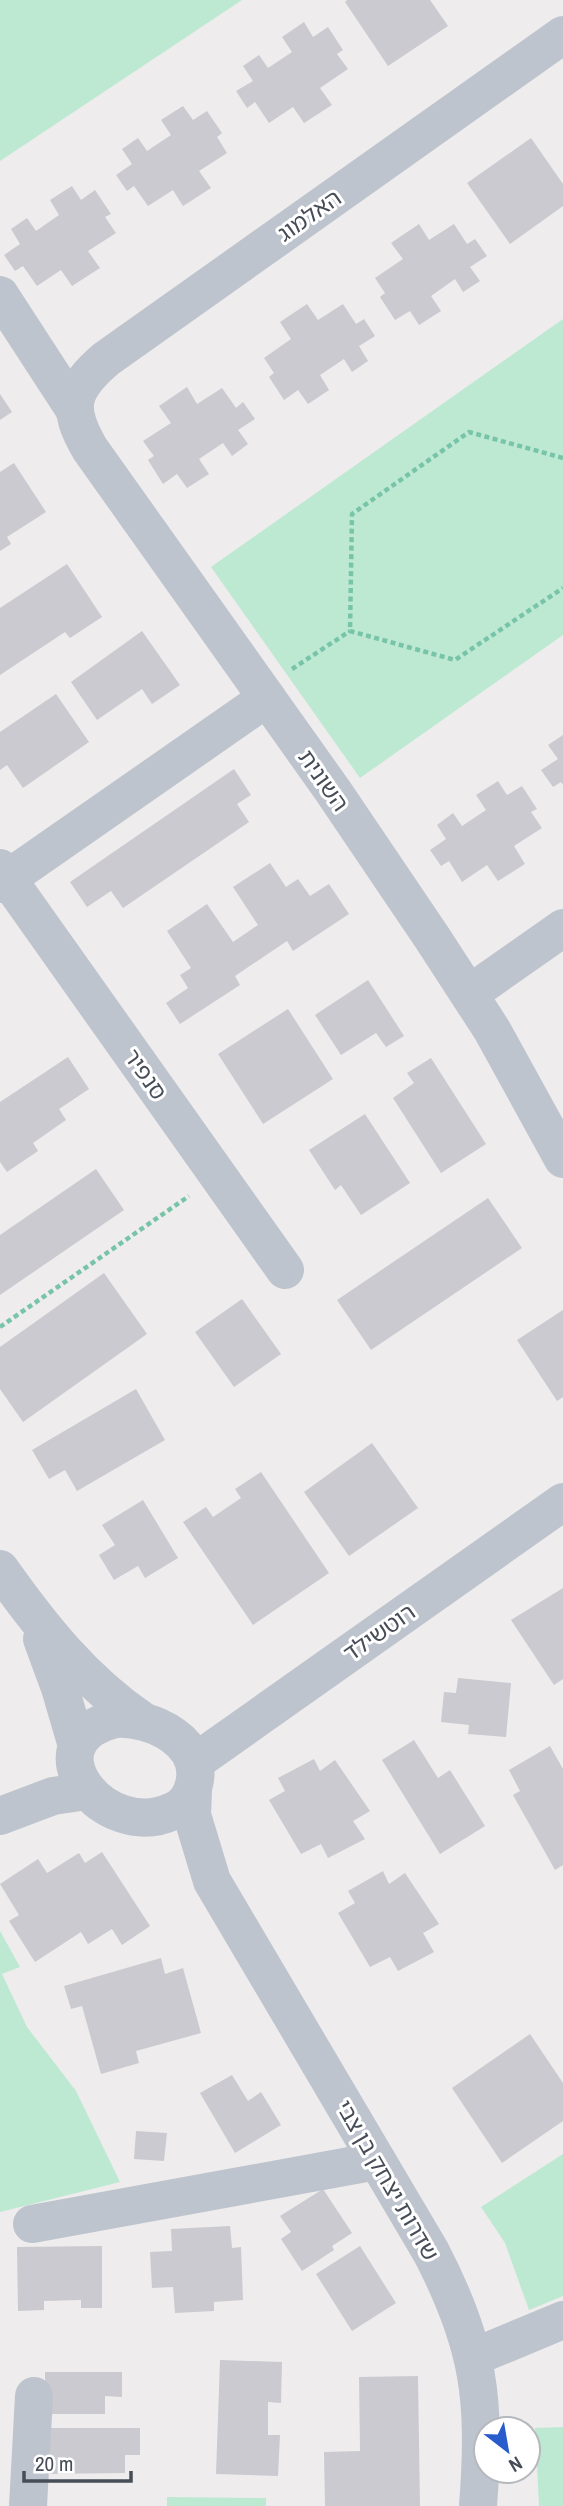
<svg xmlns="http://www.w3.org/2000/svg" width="563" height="2506" font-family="'Archivo Narrow','Noto Sans Hebrew',sans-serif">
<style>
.green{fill:#bde9d3}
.building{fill:#cacad0}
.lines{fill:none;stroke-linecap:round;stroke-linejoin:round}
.path{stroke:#78c4a8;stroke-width:4.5;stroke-dasharray:5 3.5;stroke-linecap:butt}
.minor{stroke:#bec4cd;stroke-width:38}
.labels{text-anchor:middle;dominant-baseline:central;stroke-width:6;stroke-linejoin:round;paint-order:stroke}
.street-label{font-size:23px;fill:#464d57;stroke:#fff}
</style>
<rect width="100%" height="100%" fill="#eeecec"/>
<!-- green -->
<g class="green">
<polygon points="0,0 242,0 0,161"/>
<polygon points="563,319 563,635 360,778 211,567"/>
<polygon points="0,1931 20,1967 2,1974 27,2027 76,2091 120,2182 0,2212"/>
<polygon points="563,2154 563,2296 529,2310 505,2243 481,2207"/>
<polygon points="563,2427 563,2506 539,2506 535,2428"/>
<polygon points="167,2497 266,2498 266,2506 167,2506"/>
</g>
<!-- building -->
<g class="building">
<polygon points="347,0 430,0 448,26 388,66 345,2"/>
<polygon points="304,22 313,37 328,27 343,50 337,54 348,69 320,88 332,105 304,123 293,107 269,123 255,102 247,108 236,91 253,81 243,66 259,55 268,68 292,52 282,37"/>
<polygon points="183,106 193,120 207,111 222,133 217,137 227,153 199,171 211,188 183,206 173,190 148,206 134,186 127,191 116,175 132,164 122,149 138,138 147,151 171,135 161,120"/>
<polygon points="531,138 563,184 563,206 510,244 467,183"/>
<polygon points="72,186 81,200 95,190 111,214 105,217 116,233 88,251 100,268 72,286 61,270 37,286 23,266 15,271 4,255 20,244 11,229 27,218 36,231 59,215 50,200"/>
<polygon points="419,224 429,240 454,224 467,244 475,239 487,256 470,267 480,281 463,292 455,279 431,296 441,311 419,325 410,311 395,320 380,297 385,293 375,278 403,259 391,243"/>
<polygon points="307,304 318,320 343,304 356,324 364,319 375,336 359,346 368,361 352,372 344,359 320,375 329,390 308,404 298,390 284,400 269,377 274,373 264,358 291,339 280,322"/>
<polygon points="187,387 197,404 222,388 236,408 243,402 255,419 238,430 248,444 232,456 223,443 199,459 209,474 187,488 177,474 163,484 148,460 154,456 143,441 171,423 159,406"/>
<polygon points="0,394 12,412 0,420"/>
<polygon points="14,463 46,512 7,537 11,544 0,551 0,472"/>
<polygon points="67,564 102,617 70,638 65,632 0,675 0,608"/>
<polygon points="142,631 180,685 152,704 142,689 97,720 71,682"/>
<polygon points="56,694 89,742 23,788 7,765 0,770 0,732"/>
<polygon points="563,735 563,785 561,782 553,787 541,770 558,759 548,745"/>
<polygon points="234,769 251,795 237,804 249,822 123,908 111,891 87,907 70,882"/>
<polygon points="498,781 507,795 522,786 537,809 531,812 542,828 514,846 525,864 498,881 487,865 462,882 449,861 441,866 430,850 446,839 437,825 453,813 462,826 486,810 476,795"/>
<polygon points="270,863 286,887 298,879 310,896 329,884 349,914 293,951 287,941 235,976 240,985 180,1024 166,1003 188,988 180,975 191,968 167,931 207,904 233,942 258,925 233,887"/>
<polygon points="368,980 404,1036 386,1047 376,1033 341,1055 315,1015"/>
<polygon points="288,1009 333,1079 263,1124 218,1054"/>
<polygon points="68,1057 89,1089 59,1109 66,1120 33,1143 38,1151 7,1172 0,1162 0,1102"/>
<polygon points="431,1058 486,1144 441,1173 393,1098 414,1083 407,1073"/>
<polygon points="365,1114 410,1183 361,1215 341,1185 335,1190 309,1150"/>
<polygon points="96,1169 124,1210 0,1295 0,1235"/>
<polygon points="488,1198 522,1248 371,1350 337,1300"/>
<polygon points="104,1273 147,1334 23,1422 0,1389 0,1347"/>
<polygon points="242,1299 281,1354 234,1387 195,1332"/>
<polygon points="563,1310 563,1397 557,1401 517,1340"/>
<polygon points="136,1389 165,1440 77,1491 65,1470 49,1479 32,1450"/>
<polygon points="372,1443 418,1508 349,1556 304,1492"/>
<polygon points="261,1472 329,1573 253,1625 183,1522 206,1507 213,1517 241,1498 235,1489"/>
<polygon points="143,1500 178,1558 145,1578 138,1566 114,1580 99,1555 115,1545 102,1525"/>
<polygon points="563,1588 563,1679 554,1685 511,1620"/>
<polygon points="458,1678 511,1683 506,1737 468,1734 469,1725 441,1722 444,1692 456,1693"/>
<polygon points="414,1740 438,1778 450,1770 485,1826 440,1854 382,1760"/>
<polygon points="550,1746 563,1769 563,1865 555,1870 513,1795 520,1791 509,1770"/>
<polygon points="314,1759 320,1771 335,1760 370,1811 353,1821 365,1839 328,1858 321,1844 301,1854 269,1800 285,1791 278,1778"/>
<polygon points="102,1852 150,1926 122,1945 112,1929 88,1944 81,1932 35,1962 9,1921 19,1915 0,1884 38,1859 47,1873 79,1853 85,1863"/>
<polygon points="383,1871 389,1884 405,1873 439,1924 423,1933 434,1952 398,1971 390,1957 370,1967 338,1913 355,1903 348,1891"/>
<polygon points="161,1958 165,1974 183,1968 201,2033 136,2051 139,2063 101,2074 82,2006 71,2009 64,1986"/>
<polygon points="530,2034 563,2083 563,2121 502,2163 452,2088"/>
<polygon points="232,2075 248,2101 261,2092 281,2125 235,2153 200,2093"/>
<polygon points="136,2131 167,2133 164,2161 134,2159"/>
<polygon points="323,2189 352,2233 332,2246 334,2250 302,2271 281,2239 291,2232 280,2216"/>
<polygon points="230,2226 232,2248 241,2247 243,2300 214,2302 214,2311 175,2313 173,2287 152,2288 150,2252 172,2251 171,2229"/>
<polygon points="102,2246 102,2308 81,2308 81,2300 44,2301 44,2310 18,2311 17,2247"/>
<polygon points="360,2246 396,2303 352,2331 316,2274"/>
<polygon points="220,2360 282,2362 281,2403 268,2402 268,2435 280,2435 278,2476 216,2474"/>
<polygon points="45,2372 122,2372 122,2397 105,2396 105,2414 45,2414"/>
<polygon points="418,2376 420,2506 325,2506 324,2452 360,2451 359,2377"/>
<polygon points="40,2428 140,2428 140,2455 125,2455 125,2473 41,2474"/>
</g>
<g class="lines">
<!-- path -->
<g class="path">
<polyline points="563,458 469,432 352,514 350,631 455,660 563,588"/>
<polyline points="292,669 350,631"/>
<polyline points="0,1327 189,1196"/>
</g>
<!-- minor -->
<g class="minor">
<path d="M563,35L106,359C70,390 66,408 90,449L333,791L433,939L492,1030L563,1159"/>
<polyline points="0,295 74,409"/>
<polyline points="0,868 285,1270"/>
<polyline points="0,884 267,698"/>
<polyline points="469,994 563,928"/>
<path d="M0,1569C41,1627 83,1680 143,1721"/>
<polyline points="42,1639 60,1688 77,1746"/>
<path d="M115,1719C151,1716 208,1743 193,1788C190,1798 183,1807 173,1811C104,1844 25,1742 115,1719Z"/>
<polyline points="195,1762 563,1502"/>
<path d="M193,1790L192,1815L212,1881L431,2252C480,2346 486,2401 478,2506"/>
<polyline points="0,1816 53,1796 87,1791"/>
<polyline points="32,2224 377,2161"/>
<polyline points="474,2357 563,2320"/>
<polyline points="28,2506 34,2396"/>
</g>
</g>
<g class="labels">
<!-- street labels -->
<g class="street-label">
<text transform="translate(309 215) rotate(-35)">האלמוג</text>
<text transform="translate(324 780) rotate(55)">השונית</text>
<text transform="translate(146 1074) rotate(55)">סנפיר</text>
<text transform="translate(379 1632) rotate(-35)">רוטשילד</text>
<text transform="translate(388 2180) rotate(60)">שדרות יצחק בן צבי</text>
</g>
</g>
<!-- north arrow -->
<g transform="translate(507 2450) rotate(149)"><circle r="33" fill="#ffffff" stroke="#b5b8bc" stroke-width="2"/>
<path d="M0-5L12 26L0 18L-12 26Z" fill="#285ccc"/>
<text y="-10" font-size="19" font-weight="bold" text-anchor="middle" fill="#464d57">N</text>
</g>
<!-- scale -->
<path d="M24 2471v10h107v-10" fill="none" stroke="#464d57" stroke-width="3.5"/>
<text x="35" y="2471" font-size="21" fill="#464d57" stroke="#ffffff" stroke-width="5" paint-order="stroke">20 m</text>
</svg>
